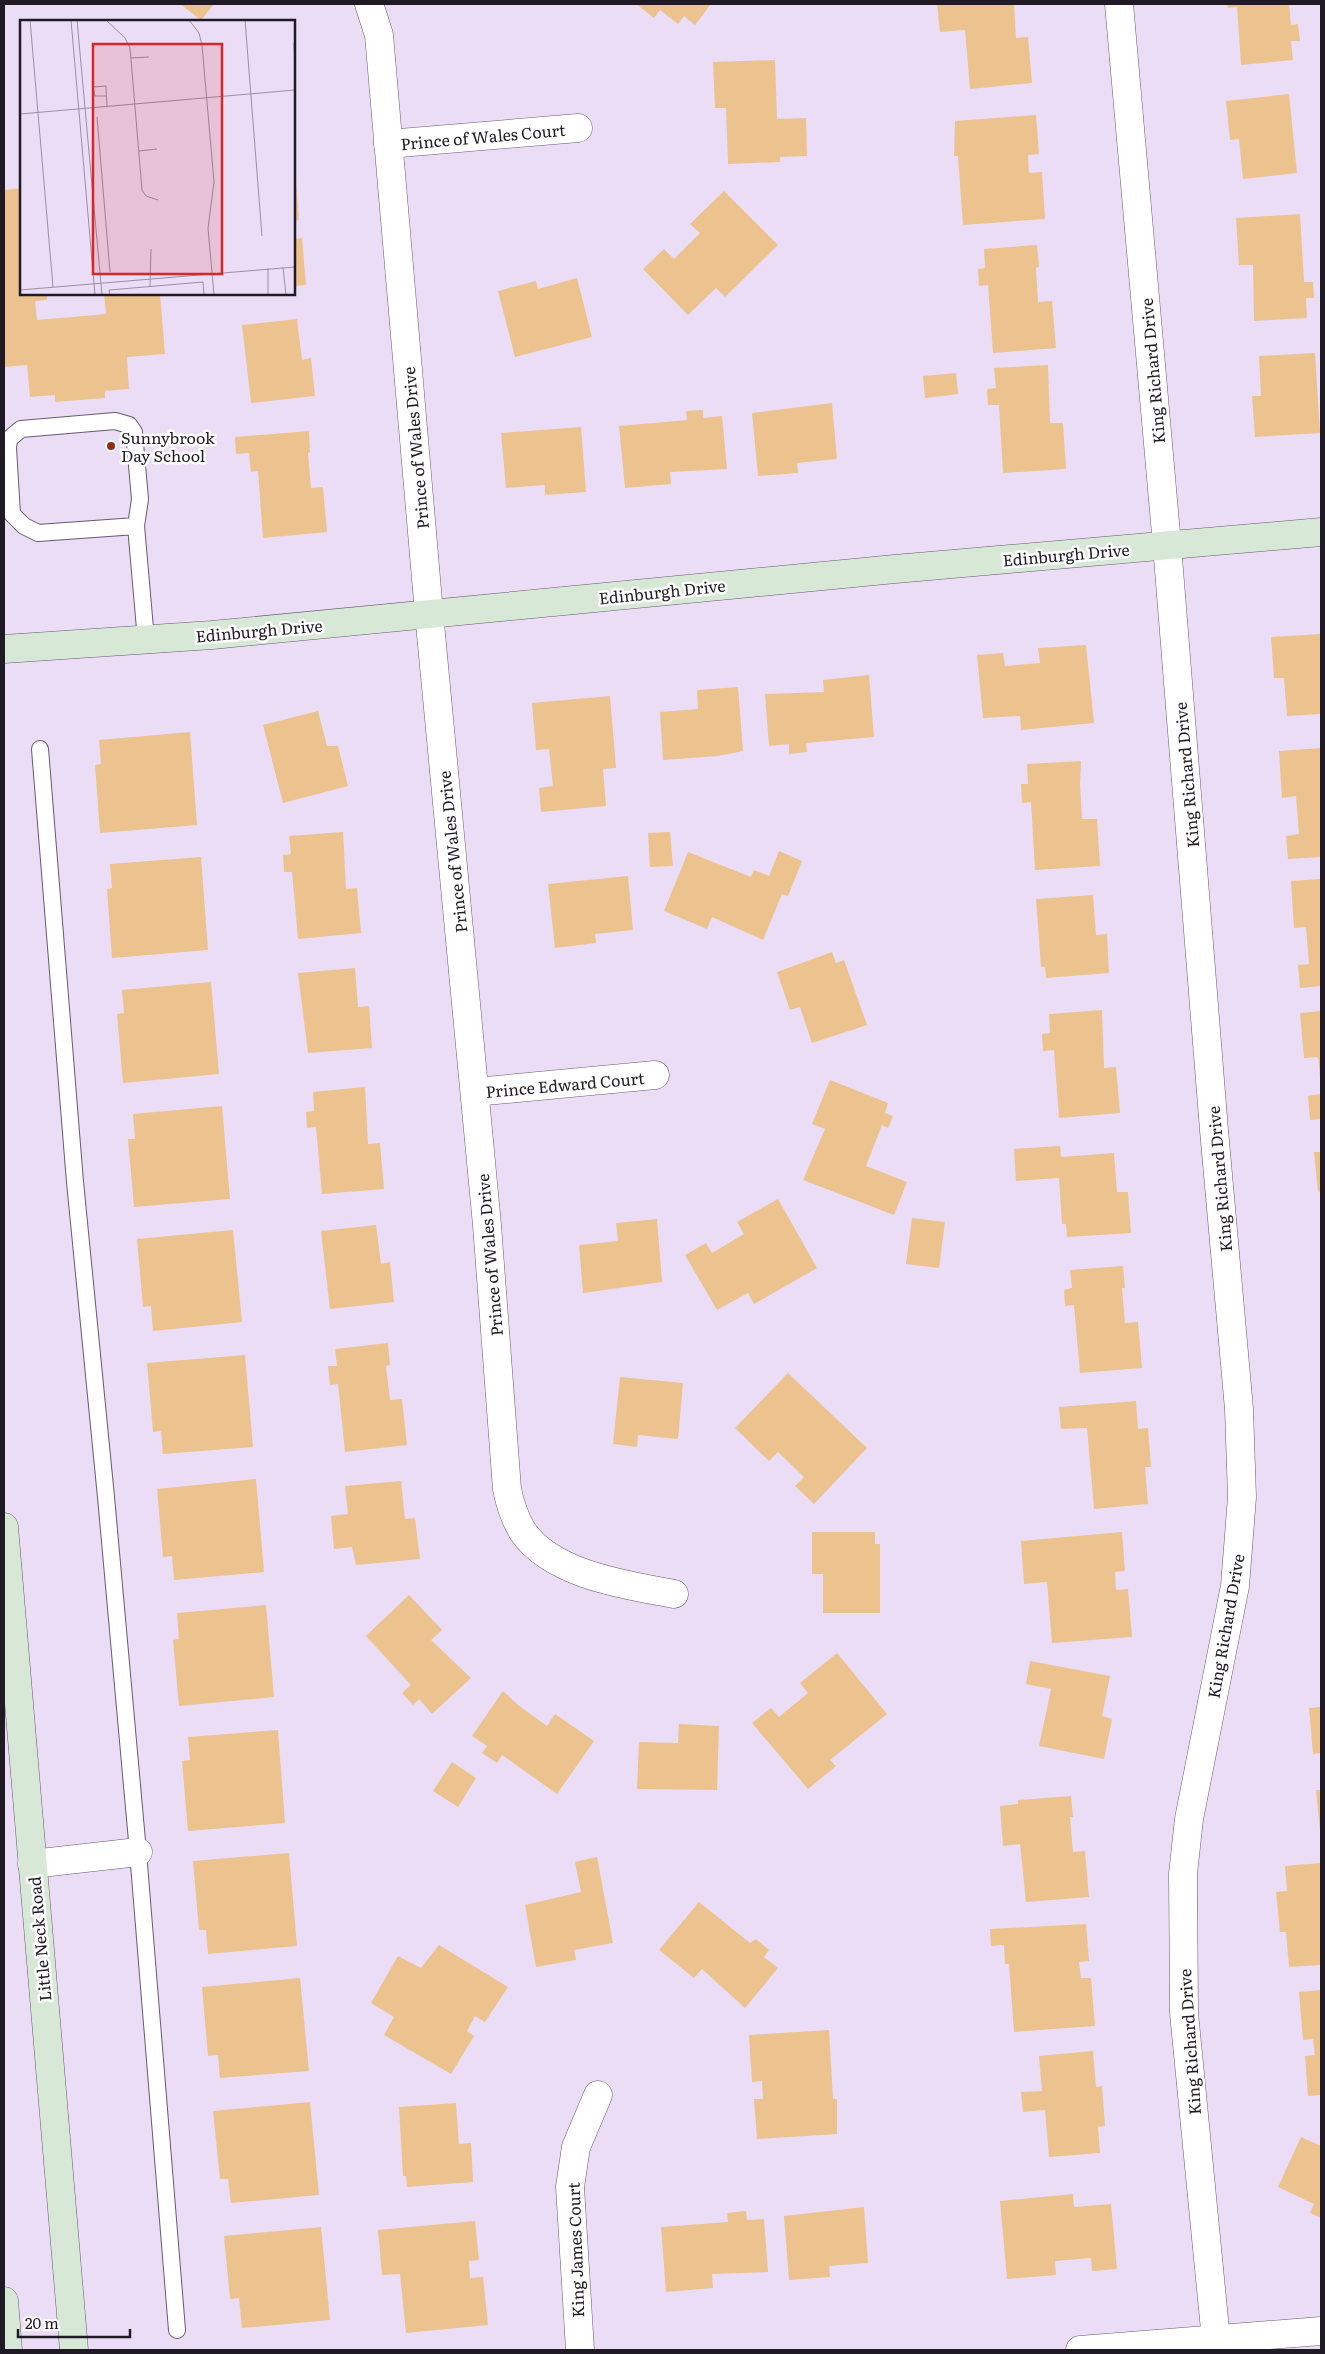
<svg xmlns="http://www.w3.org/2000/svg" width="1325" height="2354" font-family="Literata,serif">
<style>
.building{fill:#ecc38f}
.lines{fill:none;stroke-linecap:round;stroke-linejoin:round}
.lane-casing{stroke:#665a70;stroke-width:18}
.street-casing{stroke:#665a70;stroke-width:29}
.secondary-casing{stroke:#665a70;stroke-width:29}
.lane{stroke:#fff;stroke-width:16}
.street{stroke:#fff;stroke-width:28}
.secondary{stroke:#d8e8d7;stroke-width:28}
.poi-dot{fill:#952d13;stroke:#fff;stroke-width:2}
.labels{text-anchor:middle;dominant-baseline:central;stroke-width:5;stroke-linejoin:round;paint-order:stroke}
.street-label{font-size:16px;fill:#1f1a23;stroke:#fff}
.poi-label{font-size:16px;fill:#1f1a23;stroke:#fff;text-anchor:start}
.inset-road{fill:none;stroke:#998fa2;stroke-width:1}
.view{fill:#d62828;fill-opacity:0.15;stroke:#d62828;stroke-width:2.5}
.inset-edge{fill:none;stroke:#1f1a23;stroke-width:2.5}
</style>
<rect width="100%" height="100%" fill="#ebddf6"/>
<!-- building -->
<g class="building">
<polygon points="180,4 214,4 201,20"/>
<polygon points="636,4 711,4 695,25 684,16 678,24 660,10 654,18"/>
<polygon points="937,4 1014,4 1016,38 1028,37 1032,83 970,89 965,30 940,32"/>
<polygon points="1227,4 1289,4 1291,25 1298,24 1300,41 1291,41 1293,60 1241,65 1237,7 1228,8"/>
<polygon points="775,60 777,119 806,118 807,156 780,157 780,162 728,164 726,108 715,108 713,62"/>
<polygon points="1289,94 1297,173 1243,179 1239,139 1230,140 1226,101"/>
<polygon points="1036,115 1039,154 1028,155 1029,173 1042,172 1045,219 963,225 958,156 954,156 955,121"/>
<polygon points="294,181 296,181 299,220 294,221"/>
<polygon points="21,188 21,294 47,294 47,300 35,301 37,320 106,314 104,294 160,294 165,354 127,357 129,389 105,391 105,398 55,402 55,395 30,397 27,365 4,367 4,190"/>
<polygon points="724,191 778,245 725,297 716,288 688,315 643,269 664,249 674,259 700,233 690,224"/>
<polygon points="1300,214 1304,282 1313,282 1314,298 1306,298 1307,318 1254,321 1253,265 1239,265 1236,218"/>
<polygon points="302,238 306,285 294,286 294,239"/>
<polygon points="1037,245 1039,267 1036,268 1038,302 1052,301 1056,348 993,353 988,285 979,286 978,269 985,268 984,249"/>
<polygon points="577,278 592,337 515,357 498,291 536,281 538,289"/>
<polygon points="297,319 302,360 311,358 315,396 251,403 242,325"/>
<polygon points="1315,353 1320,433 1255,437 1252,396 1261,396 1259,356"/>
<polygon points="1048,365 1050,423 1063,423 1066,469 1003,473 999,405 988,405 987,389 996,388 994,368"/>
<polygon points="956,373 958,394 925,398 923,376"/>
<polygon points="832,403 837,459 797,463 798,473 758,476 752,413"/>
<polygon points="703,410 703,418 722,416 727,469 670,472 671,484 625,488 619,426 687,420 686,411"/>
<polygon points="581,427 586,492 545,495 545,485 506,488 501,433"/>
<polygon points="309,431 310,452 308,453 311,488 323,487 327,532 263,538 258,471 251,472 249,453 236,454 235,437"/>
<polygon points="1321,634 1321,714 1287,716 1284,678 1274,678 1271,637"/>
<polygon points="1086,645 1094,723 1021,730 1020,716 983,718 977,655 1003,653 1005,666 1040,663 1038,648"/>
<polygon points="869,675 874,737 806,743 807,752 789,754 789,744 769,746 765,694 824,692 823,680"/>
<polygon points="738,687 743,751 718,756 663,760 660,712 698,709 697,690"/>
<polygon points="610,696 616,768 603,769 606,806 541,812 539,788 553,786 549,749 536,750 532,703"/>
<polygon points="318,711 327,746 338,746 348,786 283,803 263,725"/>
<polygon points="190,732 197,825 100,833 95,765 101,764 99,740"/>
<polygon points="1321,748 1321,857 1288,859 1286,836 1299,834 1296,796 1282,798 1279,751"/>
<polygon points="1081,761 1080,784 1082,819 1097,819 1100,866 1035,870 1031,802 1022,803 1021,784 1028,784 1027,764"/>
<polygon points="343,832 346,889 357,888 361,933 298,939 292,872 284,872 283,855 291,854 289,836"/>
<polygon points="670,832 673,866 650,867 648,833"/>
<polygon points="779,851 802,861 788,896 782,894 763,940 712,917 707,929 664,911 688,852 751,877 754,870 769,876"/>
<polygon points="201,857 208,950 112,958 107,889 112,888 110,864"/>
<polygon points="628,876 633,930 595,934 596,943 555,948 548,884"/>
<polygon points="1321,879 1321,986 1300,988 1298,965 1309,964 1306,927 1294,928 1291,881"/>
<polygon points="1093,895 1096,935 1107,934 1109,973 1046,978 1045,967 1041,967 1036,899"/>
<polygon points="832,952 836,963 844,960 867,1025 812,1043 800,1007 790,1010 777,972"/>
<polygon points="355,968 358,1007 369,1006 372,1048 308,1053 298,973"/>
<polygon points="211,982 219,1074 123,1083 117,1014 124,1013 122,990"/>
<polygon points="1102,1010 1104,1068 1116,1067 1120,1113 1059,1118 1054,1050 1043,1051 1042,1034 1050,1033 1049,1014"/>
<polygon points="1321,1011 1321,1077 1320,1077 1318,1057 1304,1058 1300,1013"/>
<polygon points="830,1080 888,1103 885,1113 893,1116 888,1128 882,1125 866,1166 907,1182 894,1215 803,1180 825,1129 812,1124"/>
<polygon points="365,1087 368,1144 380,1143 384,1189 322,1194 316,1127 307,1128 306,1112 314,1111 313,1092"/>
<polygon points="1321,1094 1321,1119 1310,1120 1308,1096"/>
<polygon points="222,1106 230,1199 134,1207 128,1139 135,1139 133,1114"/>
<polygon points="1060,1146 1061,1157 1114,1153 1117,1192 1128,1192 1131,1233 1067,1237 1066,1224 1062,1224 1059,1178 1016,1181 1014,1149"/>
<polygon points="1314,1152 1321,1152 1321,1191 1318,1192"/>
<polygon points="778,1199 817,1268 754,1304 748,1293 717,1310 685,1255 706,1243 712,1253 744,1234 737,1222"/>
<polygon points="912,1218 945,1222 939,1268 906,1264"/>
<polygon points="657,1219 662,1282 583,1293 579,1245 618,1241 616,1223"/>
<polygon points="376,1225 381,1264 390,1262 394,1302 330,1309 321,1231"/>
<polygon points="233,1230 242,1322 153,1331 151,1306 143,1307 137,1239"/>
<polygon points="1123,1266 1125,1288 1122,1288 1125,1323 1138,1322 1142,1368 1080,1373 1074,1305 1065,1306 1064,1290 1072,1288 1070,1270"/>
<polygon points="388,1343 390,1365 386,1366 390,1400 402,1399 407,1445 345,1452 338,1384 330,1385 328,1366 337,1366 335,1349"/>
<polygon points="245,1355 253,1447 163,1454 161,1431 153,1432 147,1363"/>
<polygon points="788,1373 867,1448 814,1504 795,1486 804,1477 778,1452 769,1461 735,1428"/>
<polygon points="620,1377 683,1383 678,1439 638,1435 637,1447 613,1444"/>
<polygon points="1136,1401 1138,1429 1148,1428 1151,1467 1145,1467 1148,1504 1094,1509 1087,1428 1061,1429 1059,1407"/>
<polygon points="256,1479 264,1572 174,1580 172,1556 163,1557 157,1489"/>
<polygon points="401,1481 405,1519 415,1518 420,1559 356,1565 352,1547 334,1549 331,1516 348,1514 345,1486"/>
<polygon points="812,1532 875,1532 875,1544 880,1544 880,1613 823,1613 823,1574 812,1574"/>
<polygon points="1122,1532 1125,1571 1115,1572 1116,1590 1128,1589 1132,1637 1052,1643 1047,1582 1024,1584 1021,1541"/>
<polygon points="409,1595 442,1630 431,1640 471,1678 432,1714 419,1699 413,1705 402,1693 411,1685 366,1636"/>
<polygon points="266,1605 274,1697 179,1706 173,1640 179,1639 177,1613"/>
<polygon points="837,1653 887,1714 830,1760 836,1766 808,1789 752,1723 771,1708 779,1717 808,1693 800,1683"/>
<polygon points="1030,1661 1110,1676 1102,1716 1112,1719 1104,1759 1039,1746 1051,1689 1026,1684"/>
<polygon points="503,1691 518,1705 547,1726 555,1714 594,1741 557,1794 502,1755 497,1763 482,1753 487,1746 472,1736"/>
<polygon points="1321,1707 1321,1753 1313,1754 1309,1708"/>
<polygon points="679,1724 719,1726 717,1790 637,1789 639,1742 678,1743"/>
<polygon points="278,1730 285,1823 188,1831 182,1761 190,1760 188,1737"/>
<polygon points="452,1762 476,1778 458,1807 433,1791"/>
<polygon points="1316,1790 1321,1790 1321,1830 1320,1831"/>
<polygon points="1071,1796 1073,1817 1070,1817 1073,1852 1085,1851 1089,1897 1026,1902 1020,1844 1003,1846 1000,1806 1018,1804 1018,1800"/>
<polygon points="289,1853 297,1946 208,1954 206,1930 199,1930 193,1861"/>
<polygon points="597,1857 613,1943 574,1950 576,1960 536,1967 525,1905 581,1892 575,1862"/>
<polygon points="1321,1863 1321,1965 1289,1967 1286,1932 1280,1932 1276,1892 1287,1891 1285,1866"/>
<polygon points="699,1902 750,1943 756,1939 769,1950 764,1957 778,1968 745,2008 702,1969 694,1978 659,1950"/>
<polygon points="1086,1924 1089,1961 1079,1962 1081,1978 1091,1978 1095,2026 1014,2032 1009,1964 1005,1964 1004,1945 991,1946 990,1929"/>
<polygon points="439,1945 508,1987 485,2022 475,2016 467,2031 474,2036 451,2074 384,2035 394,2017 371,2003 398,1956 421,1968"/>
<polygon points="300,1978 309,2071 220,2078 218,2055 208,2056 202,1987"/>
<polygon points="1321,1990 1321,2095 1308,2096 1305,2056 1315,2055 1313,2039 1303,2040 1299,1992"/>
<polygon points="829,2030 833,2099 837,2099 837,2134 757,2139 754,2099 763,2099 762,2081 752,2082 749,2035"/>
<polygon points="1093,2051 1096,2087 1102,2086 1105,2126 1098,2127 1100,2153 1049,2157 1045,2110 1023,2112 1021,2092 1042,2091 1039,2056"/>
<polygon points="310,2102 319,2195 231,2203 228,2179 220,2179 213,2111"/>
<polygon points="456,2103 459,2144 471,2143 473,2182 407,2187 406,2176 403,2176 399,2107"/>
<polygon points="1301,2137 1321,2146 1321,2218 1310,2213 1314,2204 1278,2187"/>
<polygon points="1073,2194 1074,2207 1111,2204 1117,2269 1092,2271 1091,2258 1055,2261 1056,2275 1007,2279 1000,2201"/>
<polygon points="864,2207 868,2263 829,2266 830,2277 789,2280 784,2216"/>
<polygon points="746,2211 747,2220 764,2219 768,2272 712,2274 713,2288 666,2292 661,2227 728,2222 727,2213"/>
<polygon points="475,2221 479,2260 469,2261 470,2278 483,2277 488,2325 406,2333 400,2274 382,2275 378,2230"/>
<polygon points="321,2227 330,2320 242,2328 239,2298 230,2299 224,2236"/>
</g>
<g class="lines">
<!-- lane casing -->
<g class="lane-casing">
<g id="lane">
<polyline points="136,526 38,533 24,526 12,514 8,448 9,439 21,429 115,421 129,425 134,432 140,499 136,526 146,640"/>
<polyline points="40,749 75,1182 106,1497 138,1852 177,2330"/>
</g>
</g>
<!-- street casing -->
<g class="street-casing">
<g id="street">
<path d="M369,4L379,35L429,613L487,1225L507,1489C510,1504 515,1519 523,1532C553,1575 626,1585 674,1594"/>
<polyline points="1119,4 1167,545 1214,1130 1239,1409 1242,1497 1235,1586 1189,1819 1183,1874 1184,2013 1217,2350"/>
<polyline points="388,144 578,128"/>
<polyline points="475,1092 655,1075"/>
<polyline points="32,1864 138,1852"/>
<polyline points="580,2350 570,2187 576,2147 598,2095"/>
<polyline points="1080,2350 1321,2331"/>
</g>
</g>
<!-- secondary casing -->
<g class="secondary-casing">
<g id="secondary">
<polyline points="4,649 212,635 895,569 1321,532"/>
<polyline points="4,1527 74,2350"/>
<polyline points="4,2301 8,2350"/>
</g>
</g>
<!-- lane -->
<use href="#lane" class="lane"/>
<!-- street -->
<use href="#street" class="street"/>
<!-- secondary -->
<use href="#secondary" class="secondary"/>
</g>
<!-- markers -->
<circle class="poi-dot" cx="111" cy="446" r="5"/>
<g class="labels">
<!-- street labels -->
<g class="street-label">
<text transform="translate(483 136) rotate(-5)">Prince of Wales Court</text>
<text transform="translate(1152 371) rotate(-95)">King Richard Drive</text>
<text transform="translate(415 448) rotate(-95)">Prince of Wales Drive</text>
<text transform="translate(1066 554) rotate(-5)">Edinburgh Drive</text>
<text transform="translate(662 591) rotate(-6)">Edinburgh Drive</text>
<text transform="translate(259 630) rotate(-5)">Edinburgh Drive</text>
<text transform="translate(1186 775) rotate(-95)">King Richard Drive</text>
<text transform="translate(452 852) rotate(-96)">Prince of Wales Drive</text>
<text transform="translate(565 1084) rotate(-5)">Prince Edward Court</text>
<text transform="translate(1219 1179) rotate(-95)">King Richard Drive</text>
<text transform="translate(489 1255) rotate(-95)">Prince of Wales Drive</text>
<text transform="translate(1225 1626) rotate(-80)">King Richard Drive</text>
<text transform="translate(39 1939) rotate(-95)">Little Neck Road</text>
<text transform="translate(1189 2042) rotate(-94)">King Richard Drive</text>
<text transform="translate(575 2250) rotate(-92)">King James Court</text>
</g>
<!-- poi labels -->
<g class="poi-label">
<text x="121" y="437">Sunnybrook<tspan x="121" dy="18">Day School</tspan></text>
</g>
</g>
<!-- overview -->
<g transform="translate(20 20)">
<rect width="275" height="275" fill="#ebddf6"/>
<path class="inset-road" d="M10,0L33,267M51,0L75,275M57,0L82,275M86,0L105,18L110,28L122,170L126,176L138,180M169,0L179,13L182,25L194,162L188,208L194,275M225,0L242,216M274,23L275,57M111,38L129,37M86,76H75L73,67L86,66L87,87M0,94L275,70M77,97L90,252M119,131L137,129M263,247L266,275M248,248V275M130,266L131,229M0,270L275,247M90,275L89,270L183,262L184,275"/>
<path class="view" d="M73,24H202V254H73Z"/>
<rect width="275" height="275" class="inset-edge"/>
</g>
<!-- border -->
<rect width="1325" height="2354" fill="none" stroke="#1f1a23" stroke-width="10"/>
<!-- scale -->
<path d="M18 2329v8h112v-8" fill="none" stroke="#1f1a23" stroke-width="2.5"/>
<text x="25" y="2329" font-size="15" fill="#1f1a23" stroke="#ffffff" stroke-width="4" paint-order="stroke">20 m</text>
</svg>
